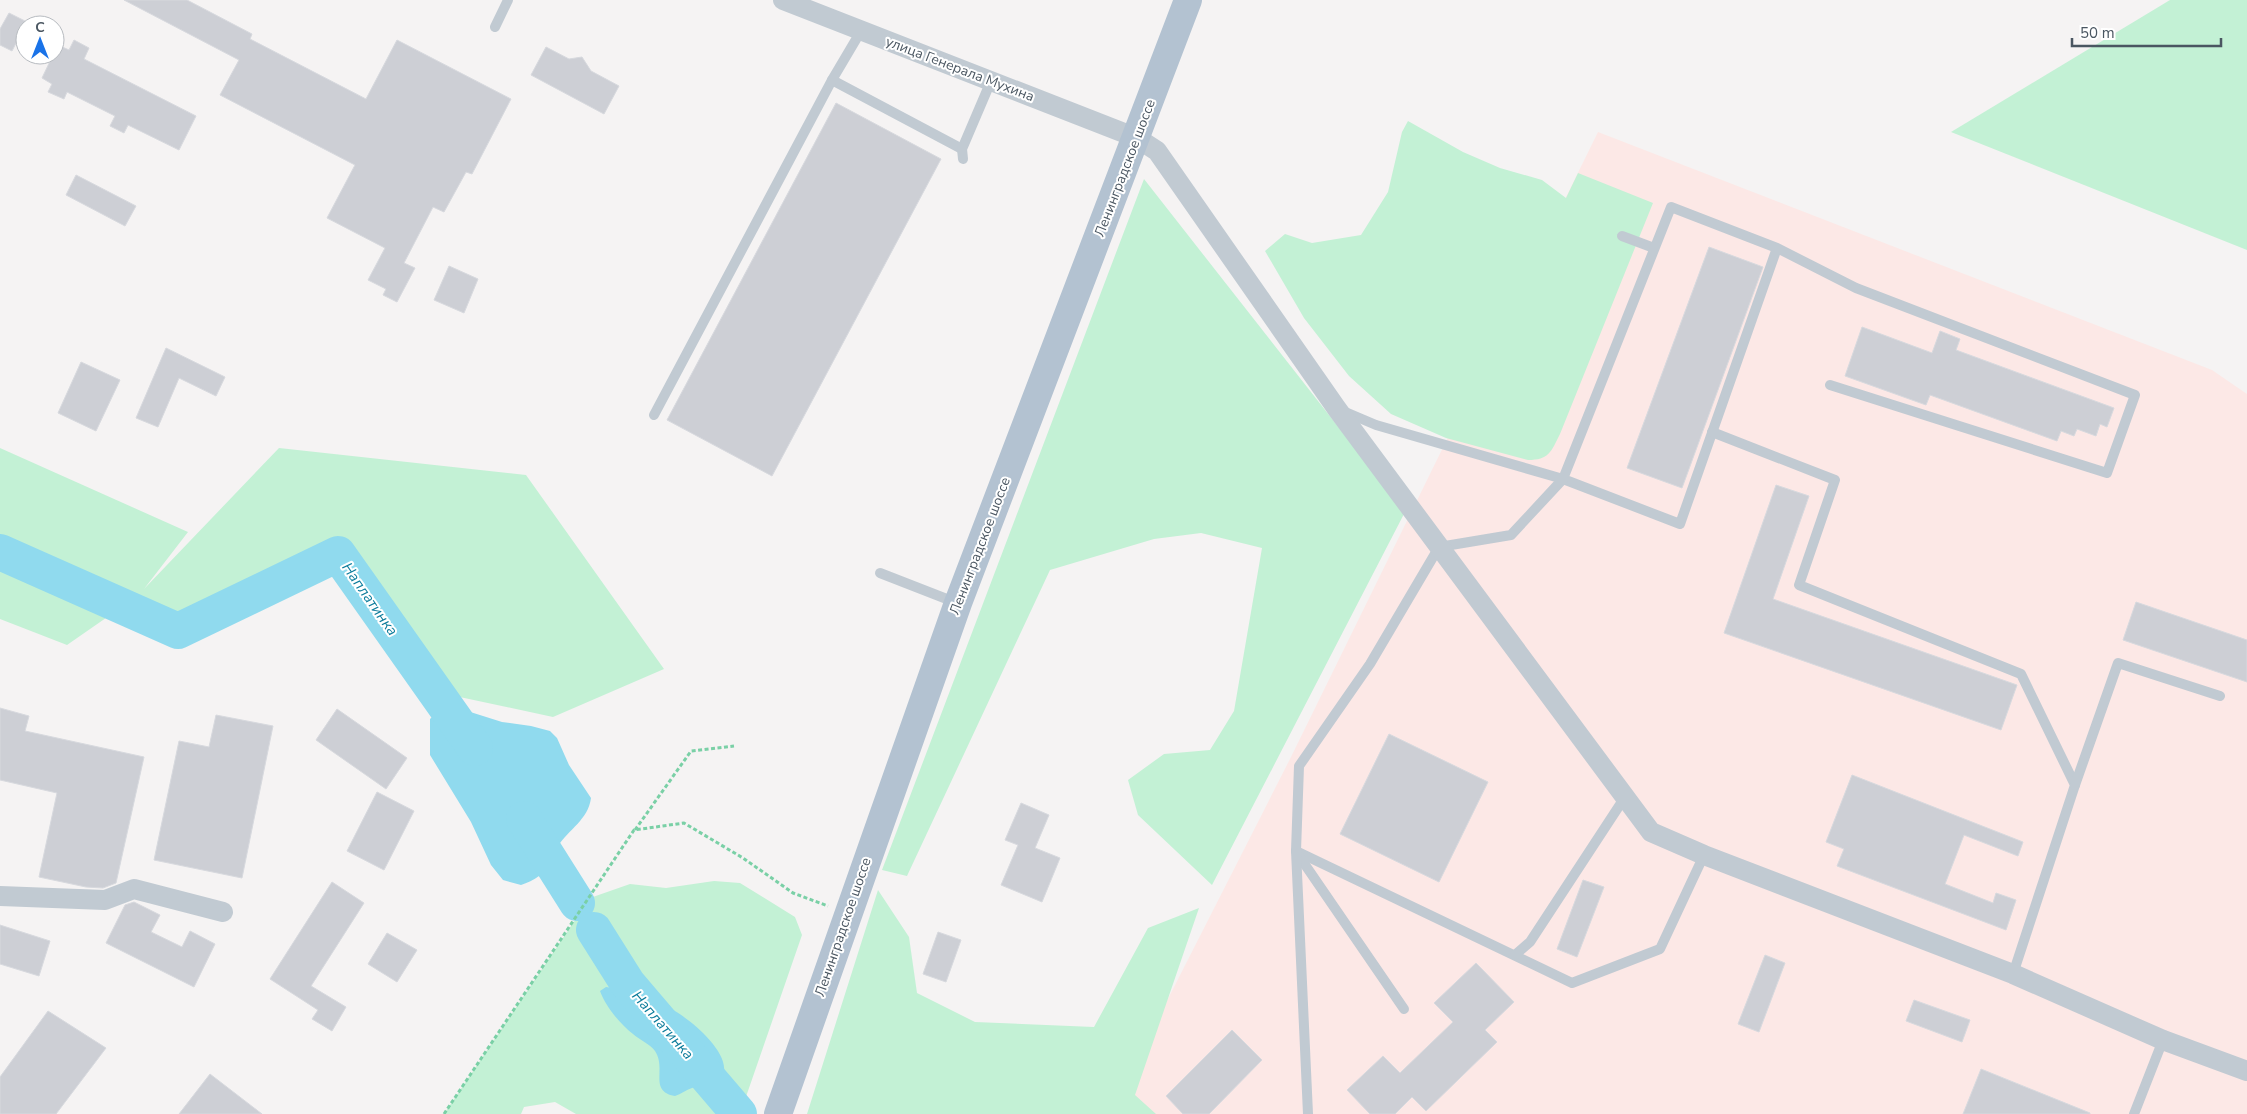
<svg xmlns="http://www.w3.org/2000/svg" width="2247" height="1114" font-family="'Nunito Sans',sans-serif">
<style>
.medical{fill:#fce8e6}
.green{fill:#c3f1d5}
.water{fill:#90daee}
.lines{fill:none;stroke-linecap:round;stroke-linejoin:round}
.river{stroke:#90daee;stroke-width:36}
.building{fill:#cdcfd5;stroke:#d7d9de}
.path{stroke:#7ad0a6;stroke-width:3;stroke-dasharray:4 2.5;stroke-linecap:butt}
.service{stroke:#c1cad2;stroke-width:10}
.minor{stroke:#c1cad2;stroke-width:20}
.primary{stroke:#b3c2d1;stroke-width:28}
.labels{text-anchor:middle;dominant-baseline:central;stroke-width:4;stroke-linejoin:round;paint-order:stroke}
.street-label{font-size:14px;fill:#4a5661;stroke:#fff}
.water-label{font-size:15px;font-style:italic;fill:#0c7c9b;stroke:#fff}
</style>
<rect width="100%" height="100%" fill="#f5f3f3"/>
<!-- medical -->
<polygon class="medical" points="1598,132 2212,370 2247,394 2247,1114 1127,1114 1114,1105 1290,759"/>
<!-- green -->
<g class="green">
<polygon points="2170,0 2247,0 2247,250 1951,132"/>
<path d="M1408,121L1463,152L1500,168L1542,180L1566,198L1578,173L1653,203L1560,434C1551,452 1549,460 1528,460L1446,438L1391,414L1349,376L1304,318L1265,251L1285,234L1312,243L1361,235L1388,192L1402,132Z"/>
<polygon points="1144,179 1405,512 1212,885 1138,815 1128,780 1164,754 1210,750 1234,711 1262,548 1201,533 1154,539 1050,570 907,876 882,870"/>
<polygon points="0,448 188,532 144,589 279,448 526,475 664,669 553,717 455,696 349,545 178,615 139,595 67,645 0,619"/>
<polygon points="714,881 740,883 795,917 802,935 740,1114 576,1114 555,1102 524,1107 521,1114 444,1114 590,898 630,884 666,888"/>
<polygon points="878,890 909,937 917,993 975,1022 1094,1027 1148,928 1199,908 1135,1095 1156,1114 807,1114"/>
</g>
<!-- water -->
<g class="water">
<path d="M445,708L464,710L502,722L531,726L550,731L557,738L569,765L591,798C588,820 569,829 558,846C551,856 548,869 539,876C534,880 527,883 521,885L503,880L491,865L471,822L430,755V719L437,712Z"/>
<path d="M606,987C623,989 655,1001 671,1009C688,1017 739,1058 720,1080C712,1089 702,1084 692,1088C686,1090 681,1094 675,1096C648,1091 667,1069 655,1051C650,1044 640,1040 633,1034C620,1024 606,1007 600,991Z"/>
</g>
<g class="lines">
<!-- river -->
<g class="river">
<polyline points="0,552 178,631 338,554 475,748"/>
<polyline points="524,819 577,903"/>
<polyline points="594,930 628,984 739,1114"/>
</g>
</g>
<!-- building -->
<g class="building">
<polygon points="124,0 187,0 252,34 250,39 366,99 397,40 511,99 472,174 466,172 444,212 433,207 404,263 415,268 397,302 383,295 386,289 368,280 385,248 327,218 355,165 220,95 239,60"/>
<polygon points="9,13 27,22 12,51 0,45 0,29"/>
<polygon points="74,40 89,48 84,59 196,116 179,150 128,125 124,133 110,126 115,116 67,92 64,99 48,92 52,84 42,78 53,55 55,55 58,45 69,50"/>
<polygon points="546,47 569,59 582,57 591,71 619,86 604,114 531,75"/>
<polygon points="836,103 941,159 772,476 667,420"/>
<polygon points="76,175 136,206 125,226 66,195"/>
<polygon points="1709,247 1763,267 1682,488 1627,468"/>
<polygon points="449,266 478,279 464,313 434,300"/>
<polygon points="1862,327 1932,353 1940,331 1960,339 1956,350 2114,408 2107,427 2100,424 2096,436 2077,429 2074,436 2061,431 2057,441 1930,395 1926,405 1845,376"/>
<polygon points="166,348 225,377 216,396 179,378 158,427 136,418"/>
<polygon points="81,362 120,380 96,431 58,413"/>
<polygon points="1776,485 1809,496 1773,599 2017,685 2001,730 1724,633"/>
<polygon points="2136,602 2247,640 2247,682 2123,640"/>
<polygon points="0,708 29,716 25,731 144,757 116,883 103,888 86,887 39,877 57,793 0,780"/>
<polygon points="337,709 407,758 386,789 316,740"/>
<polygon points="216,715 273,726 242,878 154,860 179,741 209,747"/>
<polygon points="1389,734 1488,782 1439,882 1340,834"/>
<polygon points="1852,775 2023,842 2018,856 1964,835 1945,884 1993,903 1996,893 2016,900 2006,930 1837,866 1844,849 1826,842"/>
<polygon points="377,792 414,811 384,870 347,851"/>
<polygon points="1021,803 1049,815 1035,848 1060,858 1042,902 1001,885 1018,845 1005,840"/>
<polygon points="1583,880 1604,887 1577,957 1557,949"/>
<polygon points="332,882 364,903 311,986 346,1007 332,1031 312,1019 318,1010 270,979"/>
<polygon points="134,902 160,915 151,932 182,947 190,931 215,944 194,987 106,943 125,905"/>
<polygon points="0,925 50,941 39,976 0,964"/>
<polygon points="938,932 961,940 946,982 923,974"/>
<polygon points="387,933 417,950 397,982 368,964"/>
<polygon points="1765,955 1785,963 1759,1032 1738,1024"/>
<polygon points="1476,963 1514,1002 1485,1030 1497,1042 1426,1111 1412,1097 1395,1114 1370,1114 1347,1090 1383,1056 1400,1073 1453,1022 1434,1003"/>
<polygon points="1914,1000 1970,1020 1962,1042 1906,1021"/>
<polygon points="48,1011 106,1048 56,1114 0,1114 0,1077"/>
<polygon points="1232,1030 1262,1060 1209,1114 1183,1114 1166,1096"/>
<polygon points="1981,1069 2090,1113 2090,1114 1963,1114"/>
<polygon points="210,1074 262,1114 179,1114"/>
</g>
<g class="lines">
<!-- path -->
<g class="path">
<polyline points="635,830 691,751 734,746"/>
<polyline points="444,1114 634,830 684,823 743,858 793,893 828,906"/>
</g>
<!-- service -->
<g class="service">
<polyline points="495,27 508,0"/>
<polyline points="832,80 962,149"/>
<polyline points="963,159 962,149 991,81"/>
<polyline points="1622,236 1654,248"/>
<polyline points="1777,248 1680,524 1563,479 1671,207 1777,248 1856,288 2135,395 2107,473 1830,385"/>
<polyline points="654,415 832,80 861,31"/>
<polyline points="1712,432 1835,480 1799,585 2021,674 2075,785 2013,974"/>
<polyline points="880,573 957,603"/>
<polyline points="2075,785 2118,663 2220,696"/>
<polyline points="1296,851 1572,983 1660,949 1704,855"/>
<polyline points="1297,853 1404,1009"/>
<polyline points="1515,955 1530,942 1625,797"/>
<polyline points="1308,1114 1296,851 1299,766 1370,664 1439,547 1511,535 1563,479 1376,425 1343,411"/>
<polyline points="2134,1114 2163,1040"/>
</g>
<!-- minor -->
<g class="minor">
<polyline points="783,0 1137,138 1157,151 1337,409 1651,832 1704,855 2013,974 2163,1040 2247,1071"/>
<polyline points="0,896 105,900 134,889 223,912"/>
</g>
<!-- primary -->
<polyline class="primary" points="778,1114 958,603 1188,0"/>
</g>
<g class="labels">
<!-- street labels -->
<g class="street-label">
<text transform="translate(960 69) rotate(21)">улица Генерала Мухина</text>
<text transform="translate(1125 168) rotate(-69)">Ленинградское шоссе</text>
<text transform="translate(980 546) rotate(-69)">Ленинградское шоссе</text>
<text transform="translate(843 927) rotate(-71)">Ленинградское шоссе</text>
</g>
<!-- water labels -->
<g class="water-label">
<text transform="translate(370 599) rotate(55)">Наплатинка</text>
<text transform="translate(663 1025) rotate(49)">Наплатинка</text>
</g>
</g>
<!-- north arrow -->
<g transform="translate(40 40)"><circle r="24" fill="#ffffff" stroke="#b7bbc0"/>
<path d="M0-4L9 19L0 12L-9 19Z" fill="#1a73e8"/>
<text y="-8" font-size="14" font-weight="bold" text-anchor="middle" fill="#4a5661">С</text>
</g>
<!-- scale -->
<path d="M2072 38v8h149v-8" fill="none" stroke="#4a5661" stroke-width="2.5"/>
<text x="2080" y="38" font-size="15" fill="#4a5661" stroke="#ffffff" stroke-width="4" paint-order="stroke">50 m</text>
</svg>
